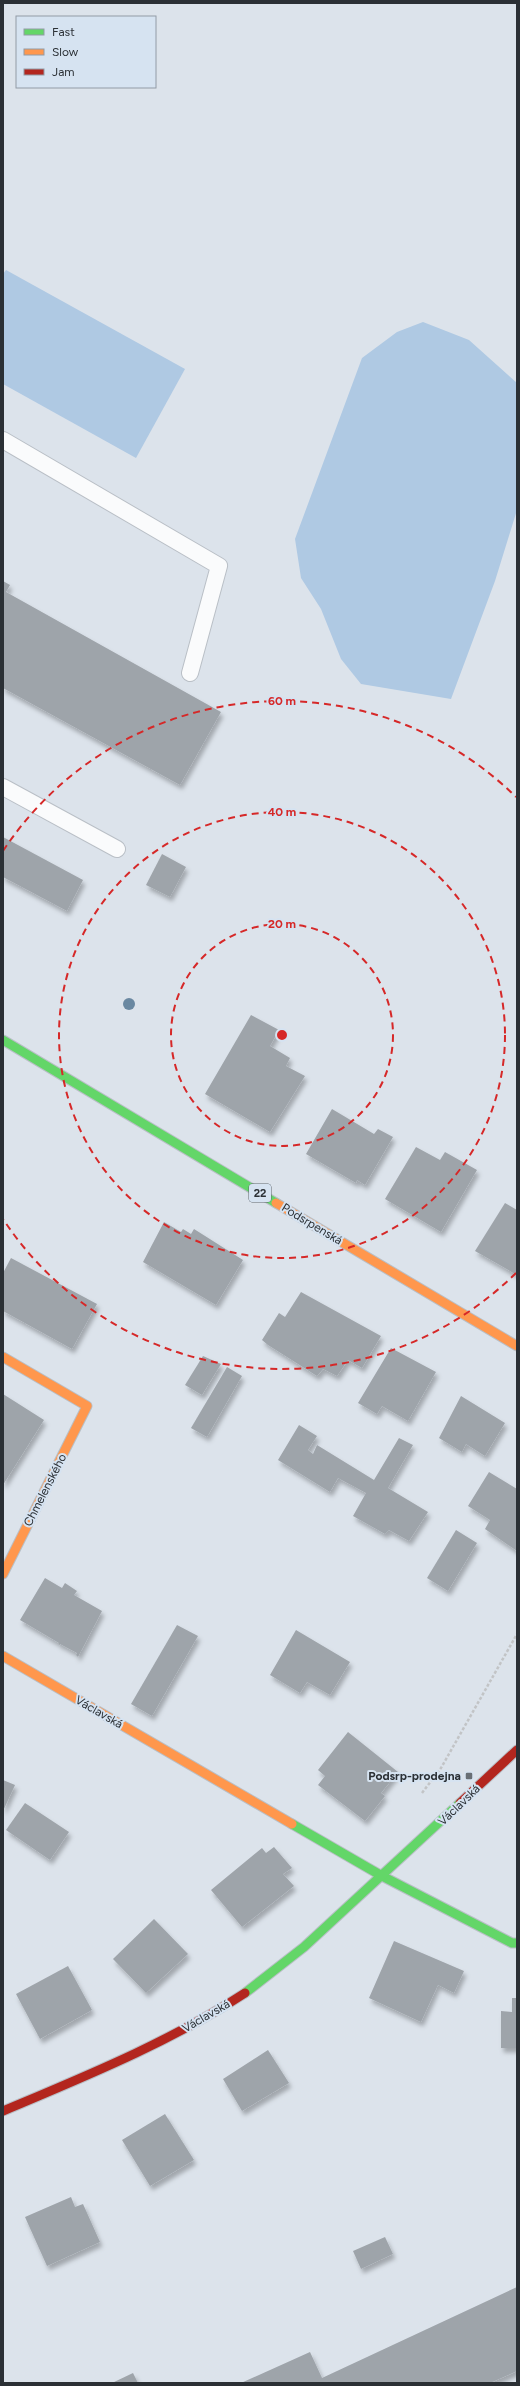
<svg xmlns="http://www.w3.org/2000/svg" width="520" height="2386" font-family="Figtree,sans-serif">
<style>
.green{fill:#afc9e3}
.building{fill:#9ea4aa;filter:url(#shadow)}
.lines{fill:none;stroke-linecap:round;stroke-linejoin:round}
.lane-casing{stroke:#b9bfc6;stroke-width:18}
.fast-casing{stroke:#b9bfc6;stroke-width:11}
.slow-casing{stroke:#b9bfc6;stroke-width:11}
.jam-casing{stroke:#b9bfc6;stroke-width:11}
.path{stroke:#c2c4c6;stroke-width:2.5;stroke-dasharray:3 2;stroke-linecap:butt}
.lane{stroke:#fafbfc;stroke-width:16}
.fast{stroke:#63d668;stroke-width:9}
.slow{stroke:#ff974d;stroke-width:9}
.jam{stroke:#b3261e;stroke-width:9}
.tree{fill:#6a88a1}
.ring{fill:none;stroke:#d62828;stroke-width:2;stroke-dasharray:7 5}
.poi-dot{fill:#696f75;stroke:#d6e3f1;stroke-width:1.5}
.labels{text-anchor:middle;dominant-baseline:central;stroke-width:4;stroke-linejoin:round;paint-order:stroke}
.shield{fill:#d6e3f1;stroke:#5e666d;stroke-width:1}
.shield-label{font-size:11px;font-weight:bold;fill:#2b3035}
.street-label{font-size:12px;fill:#2b3035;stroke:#d6e3f1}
.poi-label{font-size:12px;font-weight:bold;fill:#2b3035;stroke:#d6e3f1;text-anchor:end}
.centre{fill:#d62828;stroke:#d6e3f1;stroke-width:2}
.ring-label{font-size:12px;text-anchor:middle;font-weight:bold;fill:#d62828;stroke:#d6e3f1;stroke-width:4;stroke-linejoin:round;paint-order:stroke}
</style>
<defs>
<filter id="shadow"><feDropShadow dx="2.5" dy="4.5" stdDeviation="2" flood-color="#0004"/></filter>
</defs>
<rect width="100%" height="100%" fill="#dce3eb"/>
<!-- green -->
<g class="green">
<polygon points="6,270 185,369 136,458 3,384 3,274"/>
<polygon points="423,322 469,340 517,383 517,510 495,581 451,699 361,684 341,659 321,609 301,578 295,539 362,358 397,332"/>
</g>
<!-- building -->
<g class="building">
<polygon points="3,581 10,585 6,592 221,712 180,785 3,688"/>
<polygon points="3,837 83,880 67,911 3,877"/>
<polygon points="162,854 186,867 170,897 146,885"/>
<polygon points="251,1015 279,1030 270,1046 290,1058 286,1066 305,1076 270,1132 205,1094"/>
<polygon points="332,1109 374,1134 378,1129 393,1137 365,1185 357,1180 356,1183 306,1154"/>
<polygon points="416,1147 440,1160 445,1152 477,1170 441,1232 385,1199"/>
<polygon points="505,1203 517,1210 517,1275 475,1251"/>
<polygon points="164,1222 181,1232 183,1229 191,1234 194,1229 243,1260 216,1305 143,1262"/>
<polygon points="11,1258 97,1304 72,1349 3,1311 3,1273"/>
<polygon points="301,1292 381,1336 362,1368 348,1360 337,1376 323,1369 317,1376 268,1345 262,1340 279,1313 285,1317"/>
<polygon points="391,1348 436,1372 408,1421 382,1406 377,1414 358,1403"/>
<polygon points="203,1356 221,1364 202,1395 185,1385"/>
<polygon points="227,1367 242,1376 207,1437 191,1428"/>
<polygon points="3,1394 44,1420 3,1485"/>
<polygon points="461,1396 505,1423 485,1456 466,1444 462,1452 439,1438"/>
<polygon points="299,1425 317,1436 308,1450 313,1454 317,1445 374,1480 399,1438 413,1445 388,1488 428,1512 409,1541 389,1530 385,1534 353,1516 366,1493 338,1478 330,1492 278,1460"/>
<polygon points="489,1472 517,1489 517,1551 485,1529 490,1520 468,1506"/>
<polygon points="456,1530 477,1543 448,1591 427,1578"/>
<polygon points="45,1578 62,1588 65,1583 77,1591 74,1595 102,1611 78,1657 76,1655 77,1653 60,1644 59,1646 59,1643 20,1620"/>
<polygon points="177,1625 198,1636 152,1716 131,1704"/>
<polygon points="296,1630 350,1662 330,1695 307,1682 300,1693 270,1675"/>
<polygon points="348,1732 398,1772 381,1793 385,1796 365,1821 318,1785 325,1776 318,1770"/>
<polygon points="3,1780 15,1785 3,1811"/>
<polygon points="25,1803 69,1832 50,1860 6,1830"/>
<polygon points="274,1847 292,1868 283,1874 294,1886 242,1927 211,1890 262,1848 266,1853"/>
<polygon points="154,1919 188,1954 146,1993 113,1959"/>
<polygon points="394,1941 464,1971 454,1993 438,1985 421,2022 369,1998"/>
<polygon points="68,1966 92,2010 40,2039 16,1994"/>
<polygon points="512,1998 517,1998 517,2048 501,2048 501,2011 512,2012"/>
<polygon points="268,2050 289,2083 242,2111 223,2079"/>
<polygon points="165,2114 194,2160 150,2186 122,2140"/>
<polygon points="71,2197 75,2207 83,2204 100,2242 47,2266 25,2217"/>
<polygon points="385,2237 393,2254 361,2269 353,2251"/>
<polygon points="517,2287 517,2371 490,2383 241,2383 310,2352 322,2378"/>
<polygon points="133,2373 138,2383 112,2383"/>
</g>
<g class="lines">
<!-- lane casing -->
<g class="lane-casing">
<g id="lane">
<polyline points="3,440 219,566 190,673"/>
<polyline points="3,787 117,849"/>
</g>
</g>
<!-- fast casing -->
<g class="fast-casing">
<g id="fast">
<polyline points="3,1040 276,1203"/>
<polyline points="292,1824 382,1876 512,1943 517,1943"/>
<polyline points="245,1993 304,1947 460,1803"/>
</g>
</g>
<!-- slow casing -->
<g class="slow-casing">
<g id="slow">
<polyline points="276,1203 517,1346"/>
<polyline points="3,1357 87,1406 3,1574"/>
<polyline points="3,1656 292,1824"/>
</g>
</g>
<!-- jam casing -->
<g class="jam-casing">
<g id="jam">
<polyline points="460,1803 517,1750"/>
<path d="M3,2111C86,2076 170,2042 245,1993"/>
</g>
</g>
<!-- path -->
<polyline class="path" points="422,1793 441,1768 517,1634"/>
<!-- lane -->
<use href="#lane" class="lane"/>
<!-- fast -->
<use href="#fast" class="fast"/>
<!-- slow -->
<use href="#slow" class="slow"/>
<!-- jam -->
<use href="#jam" class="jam"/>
</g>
<!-- trees -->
<circle class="tree" cx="129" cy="1004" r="6"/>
<!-- distance rings -->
<g class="ring">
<circle cx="282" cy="1035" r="111"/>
<circle cx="282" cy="1035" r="223"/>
<path d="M516 1273A334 334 0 0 1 3 1219M3 851A334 334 0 0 1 516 797"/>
</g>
<!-- markers -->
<rect class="poi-dot" x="465" y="1772" width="8" height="8" rx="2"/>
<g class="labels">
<!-- shield labels -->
<rect class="shield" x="249" y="1184" width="22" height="18" rx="3"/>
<g class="shield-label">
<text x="260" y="1193">22</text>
</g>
<!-- street labels -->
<g class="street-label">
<text transform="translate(312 1224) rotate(31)">Podsrpenská</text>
<text transform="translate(45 1490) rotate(-63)">Chmelenského</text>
<text transform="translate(99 1712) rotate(30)">Václavská</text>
<text transform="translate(459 1805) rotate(-44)">Václavská</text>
<text transform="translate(206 2016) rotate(-30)">Václavská</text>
</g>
<!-- poi labels -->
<g class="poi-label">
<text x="461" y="1776">Podsrp-prodejna</text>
</g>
</g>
<circle cx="282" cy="1035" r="6" class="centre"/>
<g class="ring-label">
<text x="282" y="705">60 m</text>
<text x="282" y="816">40 m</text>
<text x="282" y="928">20 m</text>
</g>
<!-- border -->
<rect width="520" height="2386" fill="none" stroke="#2b3035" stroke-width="8"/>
<!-- legend -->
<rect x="16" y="16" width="140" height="72" fill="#d6e3f1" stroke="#929ba6"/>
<rect x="24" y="29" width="20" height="6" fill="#63d668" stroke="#929ba6"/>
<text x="52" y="36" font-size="12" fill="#2b3035">Fast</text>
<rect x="24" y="49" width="20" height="6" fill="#ff974d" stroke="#929ba6"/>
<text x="52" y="56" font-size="12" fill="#2b3035">Slow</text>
<rect x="24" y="69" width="20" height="6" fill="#b3261e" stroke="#929ba6"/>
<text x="52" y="76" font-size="12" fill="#2b3035">Jam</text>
</svg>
